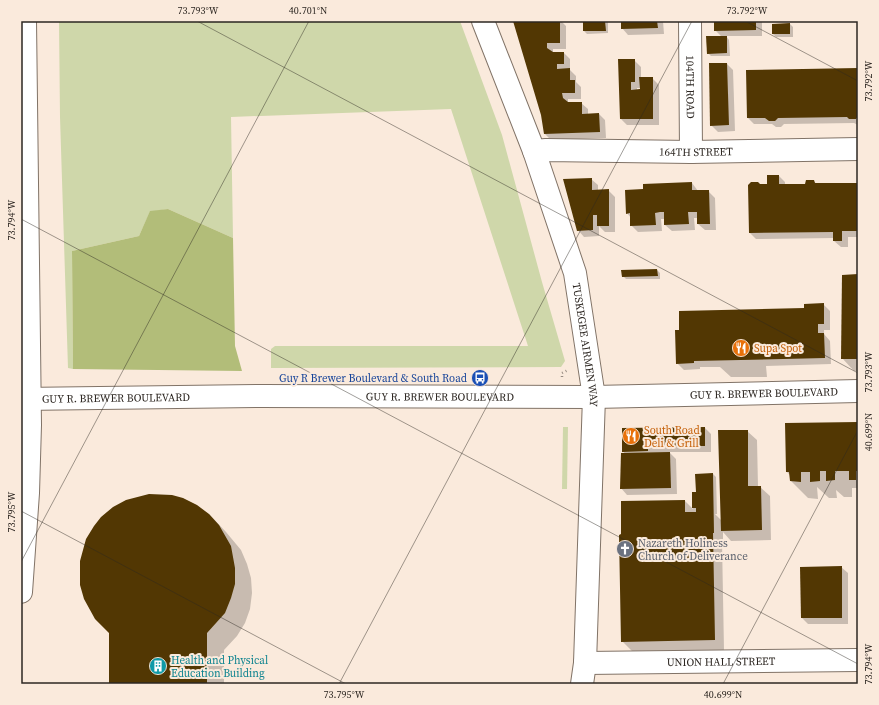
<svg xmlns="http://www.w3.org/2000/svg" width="879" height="705" font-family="'Source Serif 4',serif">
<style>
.green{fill:#cfd7aa}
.forest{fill:#b2bd79}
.shadow{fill:#0003;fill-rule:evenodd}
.building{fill:#523703}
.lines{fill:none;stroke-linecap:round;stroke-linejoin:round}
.minor-casing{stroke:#817367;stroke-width:24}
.major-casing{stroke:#817367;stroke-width:24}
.path{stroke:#968b82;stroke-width:2.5;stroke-dasharray:1 3;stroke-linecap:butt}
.minor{stroke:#fff;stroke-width:22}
.major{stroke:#fff;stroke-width:22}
.ticks{fill:none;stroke:#2d2722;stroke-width:1;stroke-opacity:0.45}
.labels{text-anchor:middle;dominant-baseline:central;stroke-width:4;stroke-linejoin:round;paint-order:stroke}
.street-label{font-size:11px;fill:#2d2722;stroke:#faeadc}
.food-label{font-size:11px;fill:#c56008;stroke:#faeadc;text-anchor:start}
.transit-label{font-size:11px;fill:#164399;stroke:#faeadc;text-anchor:end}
.worship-label{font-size:11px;fill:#5b616d;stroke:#faeadc;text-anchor:start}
.culture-label{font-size:11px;fill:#0d838f;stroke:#faeadc;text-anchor:start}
.neatline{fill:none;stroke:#2d2722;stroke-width:1.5}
.ticks-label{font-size:10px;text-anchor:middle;fill:#2d2722}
</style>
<rect width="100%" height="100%" fill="#faeadc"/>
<!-- green -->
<g class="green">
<polygon points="59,21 460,21 502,135 542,282 565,361 561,367 271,368 271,349 275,346 528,346 451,109 231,117 233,238 168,209 150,212 139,236 72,251 73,369 68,368 60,117"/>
<polygon points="563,427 568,427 567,489 562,489"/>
</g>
<!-- forest -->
<polygon class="forest" points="168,209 233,238 235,346 242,371 73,369 72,251 139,236 150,211"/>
<!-- shadow -->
<g class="shadow">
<polygon points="514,21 561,21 566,26 566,49 553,49 553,53 564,53 570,59 570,70 576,76 576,82 581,87 581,99 568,99 568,103 581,103 588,109 588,114 599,114 605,120 606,138 551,140 545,134 542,115"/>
<polygon points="584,21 608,21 608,33 587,34 584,31"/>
<polygon points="622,21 663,21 664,34 628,35 622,28"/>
<polygon points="715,21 762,21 762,36 726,36 729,40 730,56 711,56 708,53 722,37 715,30"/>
<polygon points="790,24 793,27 793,37 776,37 773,34"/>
<path d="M619,60H634L641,67V78H652L659,85V125H627L621,119ZM637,88H641V90H637Z"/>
<polygon points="727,64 733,70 735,131 718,132 711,125"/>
<polygon points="858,69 858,125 854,123 784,124 781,127 776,127 772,124 754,124 748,118"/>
<polygon points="779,176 785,182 785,185 805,185 813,181 817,184 858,184 858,237 848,237 848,247 841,247 834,241 834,238 756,239 750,233 760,185 768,185"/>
<polygon points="591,179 598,185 598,190 608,190 615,197 615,232 605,232 599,226 599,236 584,237 578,230"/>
<polygon points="692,183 698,191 708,191 715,198 716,230 705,230 698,224 698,218 694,218 695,230 672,231 665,225 665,219 661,219 662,231 638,232 631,225 631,218 627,213 644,190"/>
<polygon points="657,270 660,273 660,279 626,279 623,276"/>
<polygon points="858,275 858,371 854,371 842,358"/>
<polygon points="823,304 830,311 830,330 824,330 824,334 830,341 831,364 766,366 767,377 731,377 720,367 700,367 700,369 684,370 677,363 805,309"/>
<polygon points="858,423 858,488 852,488 852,497 844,497 836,490 837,498 829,498 817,487 818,499 808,498 791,481 790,475 787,472"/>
<polygon points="705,428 711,434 711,452 669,452 676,459 677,494 627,495 621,488 625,454 623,451"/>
<polygon points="747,431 757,440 758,487 760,487 770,496 771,540 731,541 723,532 723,542 722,542 724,650 632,651 622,641 685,501 693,509 693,493 697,493 713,474 716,477 717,514 715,514 722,521"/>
<polygon points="209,514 226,532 241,550 247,564 251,578 252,593 250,609 245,623 237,636 224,650 224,684 110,684"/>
<polygon points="841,567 848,573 848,624 808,624 802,618"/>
</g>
<!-- building -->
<g class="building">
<polygon points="513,21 560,21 560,43 547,43 547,48 553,52 564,52 564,64 557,64 557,69 570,68 570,80 575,80 575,93 562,93 563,98 568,102 582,102 582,114 599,113 600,132 544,134 541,115"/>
<polygon points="583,21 605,21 606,31 583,31"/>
<polygon points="621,21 657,21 658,28 621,29"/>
<polygon points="714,21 756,21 756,30 714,31"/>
<polygon points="790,23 790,34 772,34 772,24"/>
<polygon points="706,36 727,36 727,53 707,54"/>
<polygon points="618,59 635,59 635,82 631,82 631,90 640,89 639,77 653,77 653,119 620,119"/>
<polygon points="709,63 727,63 729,125 710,126"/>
<polygon points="858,68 858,116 856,119 849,119 847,117 778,118 775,121 769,121 765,118 747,118 746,70"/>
<polygon points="767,175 779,175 779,184 805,184 806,180 814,180 815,183 858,183 858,231 842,231 842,241 833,241 833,232 749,233 748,185 751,182 758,182 760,184 767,184"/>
<polygon points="592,178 592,190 609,189 609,226 597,226 597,215 593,215 593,230 577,231 563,179"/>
<polygon points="692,182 692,190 709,190 710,224 697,224 697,212 688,212 689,224 664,225 664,212 660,212 655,213 656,225 630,226 630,213 626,214 625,190 643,189 643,184"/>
<polygon points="657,269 658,276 622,277 621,270"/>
<polygon points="858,274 858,359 841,359 842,275"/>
<polygon points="824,303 824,324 818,324 818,333 824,333 825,358 694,361 694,363 676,364 675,330 679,330 679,311 804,308 804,304"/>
<polygon points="858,422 858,471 856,471 856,480 849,480 849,471 835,471 835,480 826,481 826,471 820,471 820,481 810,482 810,472 801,472 801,482 790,481 789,472 786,472 785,423"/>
<polygon points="705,427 705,446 648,446 648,451 622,452 622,428"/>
<polygon points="718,430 748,430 748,486 761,486 762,530 721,531"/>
<polygon points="670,452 671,488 620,489 621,453"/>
<polygon points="713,473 714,533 713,533 715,640 621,642 619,535 621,534 621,501 685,500 685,512 696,512 696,508 692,508 692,492 696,492 695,474"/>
<polygon points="149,494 172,495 183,498 197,505 209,514 219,525 231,546 235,568 235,584 231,598 225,613 207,633 207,684 109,684 109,633 95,619 84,599 80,585 80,561 86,539 94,526 101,517 113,507 126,500"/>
<polygon points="842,566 842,618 801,618 800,567"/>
</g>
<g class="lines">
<!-- minor casing -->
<g class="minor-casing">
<g id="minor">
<path id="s1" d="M483,21L534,151L575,273L594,397L585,663L582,684"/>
<path id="s2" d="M690,21L691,152"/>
<path id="s3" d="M534,151L546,150L691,152L858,149"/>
<path id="s4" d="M585,663L858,660"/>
</g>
</g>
<!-- major casing -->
<g class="major-casing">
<g id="major">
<path id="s5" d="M21,399L260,396L594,397L858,391"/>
<polyline points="21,592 28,493 30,425 25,21"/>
</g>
</g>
<!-- path -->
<polyline class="path" points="562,377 562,373 568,370"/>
<!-- minor -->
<use href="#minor" class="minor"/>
<!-- major -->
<use href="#major" class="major"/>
</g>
<!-- ticks -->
<path class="ticks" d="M197,21L858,373M745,21L858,81M21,219L858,664M21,511L346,684M21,562L309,21M339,684L692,21M723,684L858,430"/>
<!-- icons -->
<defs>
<g id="restaurant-disc" transform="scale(0.9)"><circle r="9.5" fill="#e8710a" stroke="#faeadc"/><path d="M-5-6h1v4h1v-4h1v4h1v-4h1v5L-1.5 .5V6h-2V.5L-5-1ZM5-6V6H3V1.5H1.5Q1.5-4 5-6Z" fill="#fff"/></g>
<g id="bus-disc" transform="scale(0.9)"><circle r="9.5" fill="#1a4fb4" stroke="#faeadc"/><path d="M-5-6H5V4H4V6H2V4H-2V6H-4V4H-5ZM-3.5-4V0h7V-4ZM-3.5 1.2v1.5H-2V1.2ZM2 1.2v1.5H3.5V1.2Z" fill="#fff"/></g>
<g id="church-disc" transform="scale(0.9)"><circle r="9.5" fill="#6b7280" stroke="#faeadc"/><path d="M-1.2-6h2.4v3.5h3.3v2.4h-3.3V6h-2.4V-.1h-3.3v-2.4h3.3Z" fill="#fff"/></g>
<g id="building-disc" transform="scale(0.9)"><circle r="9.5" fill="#0f9aa8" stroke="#faeadc"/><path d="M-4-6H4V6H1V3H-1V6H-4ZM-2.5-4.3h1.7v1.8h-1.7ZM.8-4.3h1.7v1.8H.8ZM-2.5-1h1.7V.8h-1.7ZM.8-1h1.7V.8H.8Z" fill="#fff"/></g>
</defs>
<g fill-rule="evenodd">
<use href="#restaurant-disc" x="741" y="348"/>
<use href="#bus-disc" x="480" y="378"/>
<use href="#restaurant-disc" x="631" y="436"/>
<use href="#church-disc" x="625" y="549"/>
<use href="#building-disc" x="158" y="666"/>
</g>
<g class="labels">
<!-- street labels -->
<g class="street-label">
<text stroke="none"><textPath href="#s2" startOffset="66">104TH ROAD</textPath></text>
<text stroke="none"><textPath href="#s3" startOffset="162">164TH STREET</textPath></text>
<text stroke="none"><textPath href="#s1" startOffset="341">TUSKEGEE AIRMEN WAY</textPath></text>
<text stroke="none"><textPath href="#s5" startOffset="743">GUY R. BREWER BOULEVARD</textPath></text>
<text stroke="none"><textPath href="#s5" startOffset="419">GUY R. BREWER BOULEVARD</textPath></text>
<text stroke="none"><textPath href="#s5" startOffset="95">GUY R. BREWER BOULEVARD</textPath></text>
<text stroke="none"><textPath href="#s4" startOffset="136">UNION HALL STREET</textPath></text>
</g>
<!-- food labels -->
<g class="food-label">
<text x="754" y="348">Supa Spot</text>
<text x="644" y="430">South Road<tspan x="644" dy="13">Deli &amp; Grill</tspan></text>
</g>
<!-- transit labels -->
<g class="transit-label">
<text x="467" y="378">Guy R Brewer Boulevard &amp; South Road</text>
</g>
<!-- worship labels -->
<g class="worship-label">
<text x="638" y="543">Nazareth Holiness<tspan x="638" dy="13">Church of Deliverance</tspan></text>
</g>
<!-- culture labels -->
<g class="culture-label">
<text x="171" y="660">Health and Physical<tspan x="171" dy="13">Education Building</tspan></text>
</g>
</g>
<!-- border -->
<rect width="879" height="705" fill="none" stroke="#faeadc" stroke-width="44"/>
<rect x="22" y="22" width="835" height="661" class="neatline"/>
<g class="ticks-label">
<text x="198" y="14">73.793°W</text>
<text x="308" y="14">40.701°N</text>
<text x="747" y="14">73.792°W</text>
<text transform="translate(868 81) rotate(-90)" y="4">73.792°W</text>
<text transform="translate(11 220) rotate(-90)" y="4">73.794°W</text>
<text transform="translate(868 372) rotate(-90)" y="4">73.793°W</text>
<text transform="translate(868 432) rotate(-90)" y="4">40.699°N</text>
<text transform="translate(11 512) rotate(-90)" y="4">73.795°W</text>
<text transform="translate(868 664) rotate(-90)" y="4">73.794°W</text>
<text x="344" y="698">73.795°W</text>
<text x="723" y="698">40.699°N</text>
</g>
</svg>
